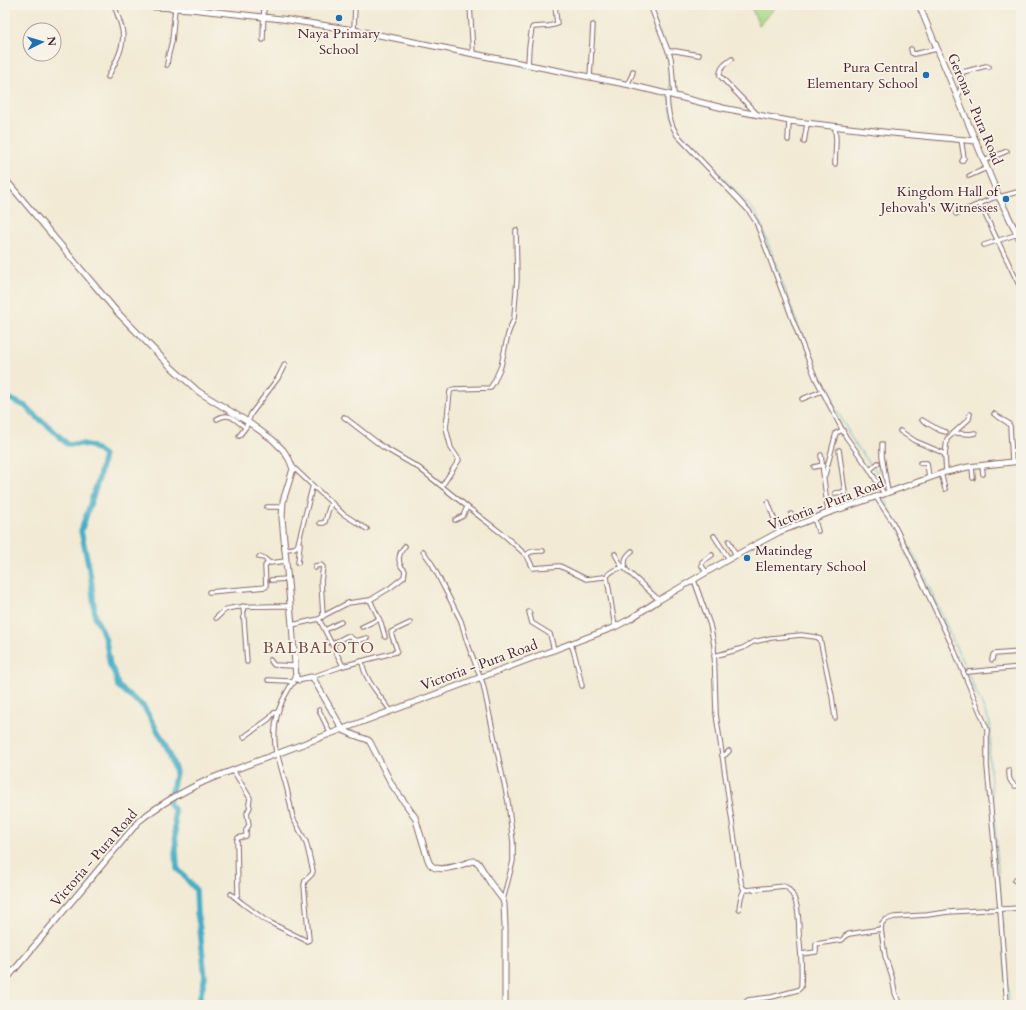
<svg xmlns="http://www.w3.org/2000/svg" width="1026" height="1010" font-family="Cardo,serif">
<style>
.green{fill:#a9d886;stroke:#7a7c58}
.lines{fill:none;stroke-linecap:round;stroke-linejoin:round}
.stream{stroke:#46aec5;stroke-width:1}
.river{stroke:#46aec5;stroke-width:5.5}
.street-casing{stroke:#856666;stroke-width:5.5}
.secondary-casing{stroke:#856666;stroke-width:7}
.street{stroke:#fff;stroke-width:3.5}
.secondary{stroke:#fff;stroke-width:5}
.poi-dot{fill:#1f6fb2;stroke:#f7f3e8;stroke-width:1.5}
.labels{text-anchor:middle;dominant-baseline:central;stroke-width:3.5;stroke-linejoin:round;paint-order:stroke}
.poi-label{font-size:14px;fill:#4a1f2b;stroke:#f7f3e8;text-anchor:end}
.street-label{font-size:14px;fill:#4a1f2b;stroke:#f7f3e8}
.quarter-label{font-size:16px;letter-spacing:1px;fill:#764b41;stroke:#f7f3e8}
</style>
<rect width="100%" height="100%" fill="#f7f3e8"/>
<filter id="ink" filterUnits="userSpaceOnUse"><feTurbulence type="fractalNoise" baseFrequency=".025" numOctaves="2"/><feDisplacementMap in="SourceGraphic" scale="8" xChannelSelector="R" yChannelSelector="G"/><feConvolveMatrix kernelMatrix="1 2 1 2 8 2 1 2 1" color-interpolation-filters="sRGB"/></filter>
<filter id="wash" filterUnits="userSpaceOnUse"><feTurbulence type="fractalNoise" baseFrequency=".012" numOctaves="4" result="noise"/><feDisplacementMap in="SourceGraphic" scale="16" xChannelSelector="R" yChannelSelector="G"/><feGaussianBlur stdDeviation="0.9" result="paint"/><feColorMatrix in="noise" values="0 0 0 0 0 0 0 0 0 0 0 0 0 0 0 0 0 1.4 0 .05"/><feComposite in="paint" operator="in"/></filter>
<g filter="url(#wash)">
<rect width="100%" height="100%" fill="#f2ead4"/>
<!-- green -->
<polygon class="green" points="750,5 778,5 759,25"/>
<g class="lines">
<!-- stream -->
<g class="stream">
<polyline points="648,5 668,56 670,92"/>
<polyline points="670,98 672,115 678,130 751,207 759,219 795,318 823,385 855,444 872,466"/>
<polyline points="874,468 876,471 882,487"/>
<polyline points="885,496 888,507 922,571 990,723 990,739 989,756 1009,1005"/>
</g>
<!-- river -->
<polyline class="river" points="5,399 10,399 25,406 40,420 46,424 56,433 67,444 82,444 91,446 104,455 99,478 81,531 91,577 95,617 101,628 106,641 110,665 115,674 118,686 144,707 165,744 170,755 176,772 169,804 174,809 177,868 196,890 197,913 200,929 205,977 198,1005"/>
</g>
</g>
<g filter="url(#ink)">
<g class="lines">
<!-- street casing -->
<g class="street-casing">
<g id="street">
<polyline points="470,5 473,54"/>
<polyline points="650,5 671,58 672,68 674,95"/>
<polyline points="354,30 355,5"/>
<polyline points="263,40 264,5"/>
<polyline points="911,49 912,53 914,54 937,49"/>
<polyline points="668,51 676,51 699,55"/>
<path d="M732,59C726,63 719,68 720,76L757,114"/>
<polyline points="167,65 168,57 172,41 175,8"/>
<polyline points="528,65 529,47 532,28 533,27 549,26 557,24 555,5"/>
<path d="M108,77C115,63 126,46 122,29C120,21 117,13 114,5"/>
<polyline points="590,77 593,25"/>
<path d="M628,85C628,79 633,77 633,71"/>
<path d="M667,94C667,109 669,122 677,135L749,211L756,222L800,339L816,379L846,437L870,470L884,494"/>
<polyline points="958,98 962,83 962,74 963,72 986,66 989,67"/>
<polyline points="835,127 836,140 835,164"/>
<polyline points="961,139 964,158 962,161"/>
<polyline points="788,140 789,121"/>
<polyline points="804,142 807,124"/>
<polyline points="984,161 1007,151"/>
<polyline points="969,176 987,168"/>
<polyline points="980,204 1021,289"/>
<polyline points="956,214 993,198 999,197 1021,191"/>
<polyline points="984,245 1021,233"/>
<polyline points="802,399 822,391"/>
<polyline points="994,414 1008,423 1010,426 1012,461"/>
<polyline points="344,417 383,447 419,468 470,509 505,536 527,556 533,568 560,566 586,579 604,577 607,577 615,627"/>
<path d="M217,419C231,411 235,421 245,427"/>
<polyline points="922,420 939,430 946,432"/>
<polyline points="900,431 915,441 941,452 945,455 946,472"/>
<polyline points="954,433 970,434 975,433"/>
<polyline points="239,436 246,427 251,414 278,378 285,364"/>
<polyline points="882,444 882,456 888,492"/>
<polyline points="839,450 847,507"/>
<polyline points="821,455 828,513"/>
<polyline points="945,455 947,439 969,419 970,414"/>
<polyline points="920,463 927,463 929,478"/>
<polyline points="982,465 983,474"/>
<polyline points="814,467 823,465"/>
<polyline points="972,467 973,478"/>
<polyline points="870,470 878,463"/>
<polyline points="941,473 945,489"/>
<polyline points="825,475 836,433 843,430"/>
<polyline points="313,486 335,506 343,514 367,529"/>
<polyline points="442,486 459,460 451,448 446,428 450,392 451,390 454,389 490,388 494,382 501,366 508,334 514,318 517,279 516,230"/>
<polyline points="835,493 844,492"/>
<polyline points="876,497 892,521 909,554 955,652 987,729 987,766 1000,909 1007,1005"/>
<polyline points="833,500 835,510"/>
<polyline points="768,502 779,532"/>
<polyline points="267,507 282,507"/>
<polyline points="791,514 794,526"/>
<polyline points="814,518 818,531"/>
<polyline points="455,520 463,516 467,507"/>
<polyline points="320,523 324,523 325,522 329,508 332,503"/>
<polyline points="714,536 729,559"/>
<polyline points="729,541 736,556"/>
<path d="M284,549C290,548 296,550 298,544L312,488L313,486L293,467"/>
<polyline points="423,551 432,564 461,621 467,642 483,684 508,802 513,842 513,861 503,900"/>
<polyline points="615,554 621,565 659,600"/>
<path d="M527,555C530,550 537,551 543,551"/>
<polyline points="259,557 264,558 270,563 286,561"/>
<polyline points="298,563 300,544"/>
<polyline points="315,568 315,566 321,565 323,567 321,581 323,616"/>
<polyline points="706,572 702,566 702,562 712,555"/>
<path d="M606,577C611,570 617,569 625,567C625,559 625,557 632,551"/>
<polyline points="271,580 288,579"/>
<path d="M694,580L710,625L714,645L716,714L741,882L743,888L747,890L784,886C790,888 794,897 796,903C799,913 799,924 799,934C801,952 802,970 801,987L798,990L772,997L748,1000L743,1005"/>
<polyline points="209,592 266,587 265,566 268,562"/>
<polyline points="370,600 381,623 385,637"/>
<polyline points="243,606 247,662"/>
<polyline points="529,612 532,623 550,634 554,650"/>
<path d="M216,618C219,616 222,612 225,610C233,605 278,606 290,606"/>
<path d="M319,619L325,615L348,603L370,600L390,588L404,577L405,571C404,569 402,568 401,566C397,559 400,551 405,546"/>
<polyline points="292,625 319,619 343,666 312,677"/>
<polyline points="362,627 379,619"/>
<polyline points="325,630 341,622"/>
<polyline points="332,644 347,636 350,637 356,641 367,638"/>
<polyline points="571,644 575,656 582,686"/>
<polyline points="714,656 733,651 743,648 753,642 771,638 801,635 816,637 820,639 832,696 835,718"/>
<polyline points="270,660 274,665 294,666"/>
<polyline points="992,660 993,655 994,654 1021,652"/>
<path d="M362,661C364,680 380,695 390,710"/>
<polyline points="343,666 396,652 397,650 392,636 391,632 410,623"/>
<polyline points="968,672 1021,667"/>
<polyline points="268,680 288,681 294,683"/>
<polyline points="319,710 330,733"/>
<polyline points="244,737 269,719 274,713 278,712"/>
<path d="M276,754C275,746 274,737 275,729C276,709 286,693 296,677"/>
<polyline points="722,755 725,755 729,751"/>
<polyline points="233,770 250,798 249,804 250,807 247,813 249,825 246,830 246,836 238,838 237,840 238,894 235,897"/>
<path d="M1009,770C1009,778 1009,781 1015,786L1021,785"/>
<polyline points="1015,881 1021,874"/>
<polyline points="231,894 242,903 265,920 307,941 309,940 304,885 305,881 312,874 313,871 306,842 293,818 287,789 277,753"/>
<polyline points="739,909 741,897 744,890"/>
<polyline points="801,954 816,952 816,944 842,940 844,938 845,936 849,934 881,929"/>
<polyline points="900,1005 895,993 892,977 885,956 881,929 882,923 885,920 894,917 927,915 948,912 1021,908"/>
</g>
</g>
<!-- secondary casing -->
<g class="secondary-casing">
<g id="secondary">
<polyline points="124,5 190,9 282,19 354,30 509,61 630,85 667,94 723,108 789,121 892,133 976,141"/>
<polyline points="919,5 999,197 1021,242"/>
<path d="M5,179L117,312L171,367L199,392L248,422L273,440L283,450L289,459L293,469L283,501L282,518L292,625L296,677L297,679L299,680L311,677L313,678L343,730L354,735L368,740L370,742L392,785L415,817L428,860C429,861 429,864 431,865C439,874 463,864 473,861L477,862L479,864L491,884L503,900L504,904L505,927V1005"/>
<path d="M5,981L139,821C160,804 190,787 215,777L615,627L630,619L659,600L729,559L779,532L828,513L884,494L946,472L968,467L1021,461"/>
</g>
</g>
<!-- street -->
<use href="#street" class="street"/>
<!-- secondary -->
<use href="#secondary" class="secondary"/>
</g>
</g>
<!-- markers -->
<g class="poi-dot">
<circle cx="339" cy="18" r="4"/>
<circle cx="926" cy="75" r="4"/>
<circle cx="1006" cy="199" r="4"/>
<circle cx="747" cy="558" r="4"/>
</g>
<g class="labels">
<!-- poi labels -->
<g class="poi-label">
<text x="339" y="33" text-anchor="middle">Naya Primary<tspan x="339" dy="16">School</tspan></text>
<text x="918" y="67">Pura Central<tspan x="918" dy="16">Elementary School</tspan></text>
<text x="998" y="191">Kingdom Hall of<tspan x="998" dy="16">Jehovah's Witnesses</tspan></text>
<text x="755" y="550" text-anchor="start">Matindeg<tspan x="755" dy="16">Elementary School</tspan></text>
</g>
<!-- street labels -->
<g class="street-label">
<text transform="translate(975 109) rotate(67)">Gerona - Pura Road</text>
<text transform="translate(826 504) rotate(-21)">Victoria - Pura Road</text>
<text transform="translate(479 665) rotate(-20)">Victoria - Pura Road</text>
<text transform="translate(94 858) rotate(-49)">Victoria - Pura Road</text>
</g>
<!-- quarter labels -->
<g class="quarter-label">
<text x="319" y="648">BALBALOTO</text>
</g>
</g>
<!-- margin -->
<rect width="1026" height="1010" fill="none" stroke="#f7f3e8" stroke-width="20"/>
<!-- north arrow -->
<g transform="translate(42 42) rotate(85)"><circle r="19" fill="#f7f3e8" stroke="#b29e9c"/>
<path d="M0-3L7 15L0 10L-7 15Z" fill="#1f6fb2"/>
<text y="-6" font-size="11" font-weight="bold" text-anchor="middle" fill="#4a1f2b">N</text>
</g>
</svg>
